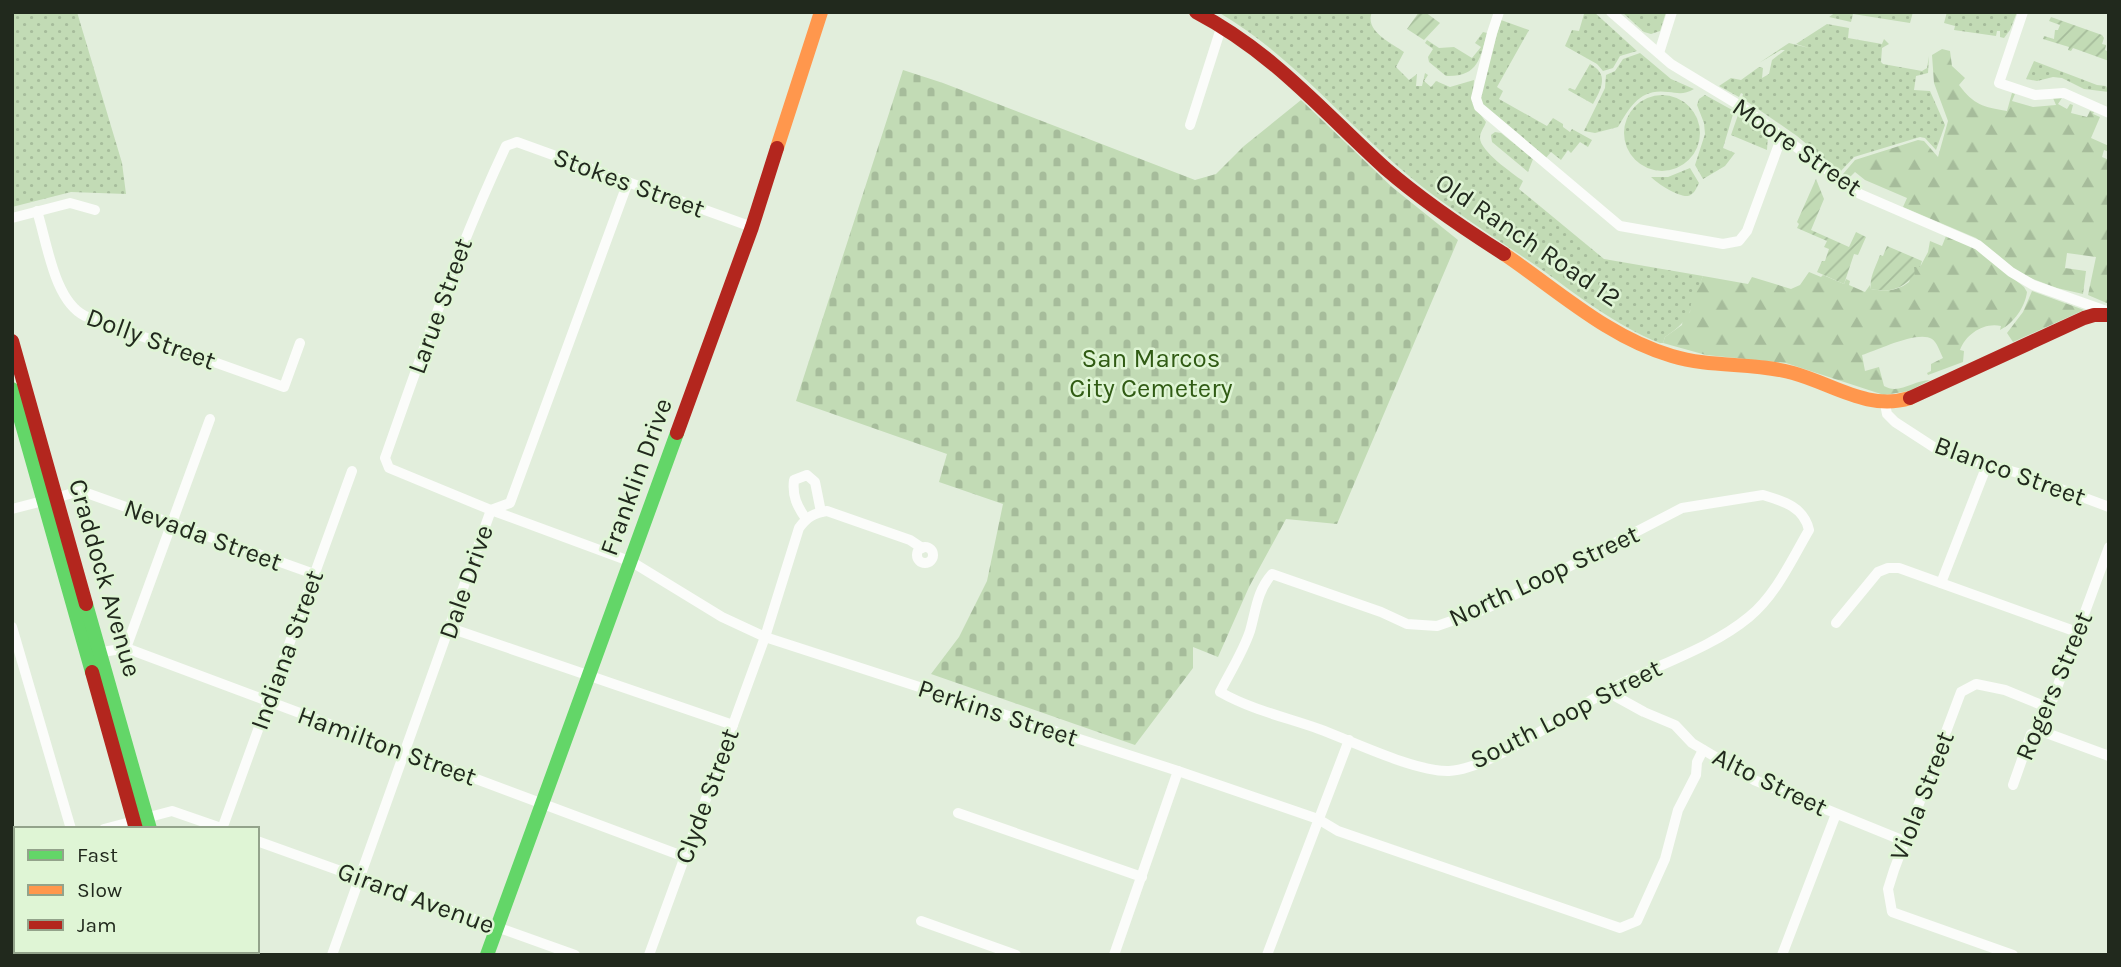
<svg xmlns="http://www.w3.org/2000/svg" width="2121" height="967" font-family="Karla,sans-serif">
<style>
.grass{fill:url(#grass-dots)}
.forest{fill:url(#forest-firs)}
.cemetery{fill:url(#cemetery-stones)}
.garden{fill:url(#garden-furrows)}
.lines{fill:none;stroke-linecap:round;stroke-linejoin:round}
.street{stroke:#fbfcfa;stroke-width:10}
.fast{stroke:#63d668;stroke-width:14}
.slow{stroke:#ff974d;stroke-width:14}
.jam{stroke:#b3261e;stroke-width:14}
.labels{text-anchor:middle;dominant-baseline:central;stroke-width:5;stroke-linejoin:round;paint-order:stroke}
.street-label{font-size:26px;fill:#21291d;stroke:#dff5d5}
.park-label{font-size:26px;fill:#305b14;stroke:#dff5d5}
</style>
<defs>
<pattern id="grass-dots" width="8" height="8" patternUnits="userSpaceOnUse" patternTransform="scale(1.75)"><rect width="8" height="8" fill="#c2dbb5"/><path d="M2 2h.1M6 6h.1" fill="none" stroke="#a6bc9b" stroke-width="1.8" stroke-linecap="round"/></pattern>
<pattern id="forest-firs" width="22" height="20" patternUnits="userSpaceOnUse" patternTransform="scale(1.75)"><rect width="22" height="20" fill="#c2dbb5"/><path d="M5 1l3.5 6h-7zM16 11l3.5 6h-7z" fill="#a6bc9b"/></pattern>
<pattern id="cemetery-stones" width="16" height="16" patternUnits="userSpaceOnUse" patternTransform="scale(1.75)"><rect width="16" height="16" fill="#c2dbb5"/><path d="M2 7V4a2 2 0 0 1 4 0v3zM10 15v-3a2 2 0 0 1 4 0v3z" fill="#a6bc9b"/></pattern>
<pattern id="garden-furrows" width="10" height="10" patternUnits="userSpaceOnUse" patternTransform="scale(1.75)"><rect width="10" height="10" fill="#c2dbb5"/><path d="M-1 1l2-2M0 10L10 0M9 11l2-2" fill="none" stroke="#a6bc9b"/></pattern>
</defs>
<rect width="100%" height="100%" fill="#e2eedc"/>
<!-- grass -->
<g class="grass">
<polygon points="12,12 77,12 122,163 126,194 71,192 12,207"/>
<path d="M1218,12H1372C1364,31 1391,43 1404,52L1396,67L1409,80L1417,74L1416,86H1422L1425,73L1428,75L1424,81L1431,87L1436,81L1450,87L1474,80C1472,107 1470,100 1486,122C1484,128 1480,132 1480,138C1480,151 1512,173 1523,181L1519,189L1604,259L1703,276C1691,306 1694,318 1665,337L1663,343H1660C1616,326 1576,294 1538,267C1490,234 1439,203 1395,164C1336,112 1287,52 1218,12Z"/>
<polygon points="1578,12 1594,12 1637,51 1620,56 1613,68 1603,71 1597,64 1565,46 1572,30 1579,31 1584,14"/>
<polygon points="1622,12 1666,12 1660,31 1651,34 1644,32"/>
<polygon points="1836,12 1913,12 1910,23 1853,14 1851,22 1829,17"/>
<polygon points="1947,12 2017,12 2010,30 2004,38 2000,37 2000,31 1997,31 1996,36 1954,30 1955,26 1944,23"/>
<polygon points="1501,20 1529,30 1497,87 1503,91 1499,99 1547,126 1553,118 1563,124 1563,127 1570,132 1572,129 1592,140 1588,147 1580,142 1571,153 1568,150 1561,160 1551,152 1545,159 1482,105 1480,94"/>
<polygon points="1827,24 1849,28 1848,38 1882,44 1884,39 1889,44 1882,48 1881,62 1883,64 1922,71 1927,68 1929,56 1928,73 1916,76 1914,90 1930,91 1945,125 1936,150 1925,138 1920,137 1854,157 1840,172 1797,136 1742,98 1743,94 1741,93 1739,97 1719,86 1731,78 1741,80 1759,67 1763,68 1762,78 1769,74 1772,60 1785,50 1781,50 1759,63 1789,43 1809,48 1796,44"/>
<path d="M1483,32L1487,33C1480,59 1478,77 1446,76L1429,62L1428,57L1433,49L1425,43L1427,40L1439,48L1454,47L1472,58L1481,47L1475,43Z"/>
<path d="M1640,53L1671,79L1694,89C1684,95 1678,93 1668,92C1640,88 1630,107 1618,127L1595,133L1584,131L1605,88L1606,75L1615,71L1623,59Z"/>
<polygon points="2034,61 2097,85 2106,86 2109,92 2084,89 2062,78 2053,77 2037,81 2026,79"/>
<path d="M1590,64C1609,74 1602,88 1593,104L1568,90L1569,88L1575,90Z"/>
<polygon points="1705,95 1734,111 1723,148 1735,153 1725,166 1703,179 1695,165 1705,134 1704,123 1697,105 1699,99"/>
<circle cx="1662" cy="133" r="38"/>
<polygon points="1740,114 1768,135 1767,150 1731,135 1738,115"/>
<polygon points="1495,132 1501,133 1533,159 1528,172 1492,142 1491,135"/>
<path d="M1690,168L1699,183C1697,187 1694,195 1688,196C1678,197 1658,184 1651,177H1668Z"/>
</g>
<!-- forest -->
<g class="forest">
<path d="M1942,49L1950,51L1952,66L1965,78L1959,85C1974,105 1983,107 2007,111L2012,93L2015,94L2012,101L2033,107L2056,105L2053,98L2058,96L2062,98L2058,104L2067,109L2070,104L2073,105L2071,113L2087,117L2090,111L2094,112L2093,114L2100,117L2091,138L2109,146V152L2104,150L2102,157L2109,160V304L2088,295L2096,257L2067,253L2065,268L2086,271L2083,294L2057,288L2033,279L2018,272L1976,238L1903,207L1907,198L1865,180L1855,172L1848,179L1843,174L1855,160L1918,140L1924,141L1938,157L1948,121L1934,83L1932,55Z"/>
<path d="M1946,236L1975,247L2024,287L2027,292C2025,307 2014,323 2000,330L2001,326C1984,322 1966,334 1960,350L1964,351L1963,362L1928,375L1927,373L1931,371V364L1943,358C1940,352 1937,342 1932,339C1918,330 1878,350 1862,355L1865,371L1879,367L1884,386C1899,395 1914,380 1930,380L1909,391L1884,395L1786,363L1706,355L1663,343L1665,337L1682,325L1683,317L1690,312L1691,304L1703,276L1748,284L1752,277L1791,289L1800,285L1809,272L1821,277L1823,275L1844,284L1846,279L1850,281L1849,285L1865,292L1870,285L1871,289C1884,292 1898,291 1909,282L1914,267H1920L1928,252L1930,241L1942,246Z"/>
<polygon points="2032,291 2084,310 2013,342 2007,333 2023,312"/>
</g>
<!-- cemetery -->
<polygon class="cemetery" points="903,70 943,83 1195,180 1216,174 1244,146 1301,100 1392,187 1458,240 1337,524 1286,519 1249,587 1218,657 1193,647 1193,668 1135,745 931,674 959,637 987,581 1003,504 939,482 947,454 796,401"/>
<!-- garden -->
<g class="garden">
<polygon points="1419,12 1425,12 1440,23 1424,40 1407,29"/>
<polygon points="2051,17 2102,35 2104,38 2102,44 2106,45 2105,50 2109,52 2109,61 2073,48 2071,51 2068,50 2069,47 2043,39 2044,36 2054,39 2055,30 2058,30 2060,25 2049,21"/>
<polygon points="1816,179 1824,199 1811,230 1849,247 1856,232 1866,237 1858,255 1854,254 1844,284 1817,272 1822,261 1825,261 1829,249 1824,247 1827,241 1797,228 1799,224 1797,222"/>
<path d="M1887,246L1922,261L1920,267H1914L1915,274C1903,289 1890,293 1871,289C1869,278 1876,266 1880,255L1883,256Z"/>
</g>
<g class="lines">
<!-- street -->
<g class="street">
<polyline points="1499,12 1492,33 1476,98 1479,107 1620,226 1723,244 1739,241 1747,231 1782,136"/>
<polyline points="1611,12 1671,64 1742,107 1860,194 1978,245 2011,272 2033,285 2109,312"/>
<polyline points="2023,12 1999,83 2035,95 2064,93 2109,113"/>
<polyline points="1659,53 1672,12"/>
<polyline points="1190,125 1222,25"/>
<path d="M37,211C47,242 54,301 85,316L284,387L300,343"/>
<polyline points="12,218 70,203 95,210"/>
<path d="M752,227L517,142L506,146C458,248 422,353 385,458L389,468L491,510L632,562L722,617L765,637L1178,771L1318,819L1338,831L1620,928L1637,921L1665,859L1678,810L1696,775L1697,762L1703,750"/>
<polyline points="1885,404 1887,414 1895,422 1935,448 1953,455 2018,473 2109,507"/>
<path d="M1763,495C1783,501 1804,507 1809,530C1792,559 1776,595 1749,617C1709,650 1655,665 1609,690C1569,711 1492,769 1449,771C1415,772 1352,741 1319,729C1285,717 1252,710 1220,692C1230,672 1243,652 1250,631C1256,610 1257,591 1272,574L1381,612L1407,624L1437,626L1483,610L1518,593L1682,508Z"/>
<polyline points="12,509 81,491 314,574"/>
<path d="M806,519C797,506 792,496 794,480L807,475L815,482L821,512"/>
<circle cx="925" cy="555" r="8"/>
<polyline points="1941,583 1987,465"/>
<polyline points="1836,623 1878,572 1888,568 1899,568 2077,632"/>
<polyline points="12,627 71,829"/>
<polyline points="450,628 733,725"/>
<polyline points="126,648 210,419"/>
<polyline points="97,653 126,648 685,857"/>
<polyline points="1606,691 1644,712 1675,725 1692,743 1754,780 1904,841"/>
<polyline points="2041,731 2109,756"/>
<polyline points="2013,785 2031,734 2041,731 2109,547"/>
<polyline points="958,813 1142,877"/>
<polyline points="104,829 172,811 224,829"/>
<polyline points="222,829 352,471"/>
<polyline points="257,841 575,955"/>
<polyline points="921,921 1016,955"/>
<polyline points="59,955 61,951"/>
<polyline points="332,955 491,510 510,503 628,182"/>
<path d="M649,955L765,637L799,528C807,517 814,513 827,511L910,540L922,548"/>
<polyline points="1114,955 1178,771"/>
<polyline points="1267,955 1349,740"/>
<polyline points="1782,955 1836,814"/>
<polyline points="2013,955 1892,912 1888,889 1894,870 1961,692 1976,684 2005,690 2049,708"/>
</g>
<!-- fast -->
<g class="fast">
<polyline points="12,389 92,672"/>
<polyline points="86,604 150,829"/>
<polyline points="487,955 677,433"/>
</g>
<!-- slow -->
<g class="slow">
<polyline points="777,148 821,12"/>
<path d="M1504,254C1557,290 1609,338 1672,356C1711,368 1754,362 1793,373C1833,384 1868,411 1910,398"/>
</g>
<!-- jam -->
<g class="jam">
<path d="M1196,12C1274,53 1322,111 1386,169C1423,201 1463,228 1504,254"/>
<polyline points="12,341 86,604"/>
<polyline points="1910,398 2084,318 2094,315 2109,315"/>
<polyline points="677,433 752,227 777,148"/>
<polyline points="92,672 136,829"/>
<polyline points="170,951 171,955"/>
<polyline points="184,951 185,955"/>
</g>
</g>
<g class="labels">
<!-- street labels -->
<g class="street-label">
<text transform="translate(1797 147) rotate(35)">Moore Street</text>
<text transform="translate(629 183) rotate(20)">Stokes Street</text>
<text transform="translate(1528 240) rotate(34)">Old Ranch Road 12</text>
<text transform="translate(440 306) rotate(-70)">Larue Street</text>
<text transform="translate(151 339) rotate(20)">Dolly Street</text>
<text transform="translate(2010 471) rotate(20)">Blanco Street</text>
<text transform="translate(636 477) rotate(-70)">Franklin Drive</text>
<text transform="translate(203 535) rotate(20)">Nevada Street</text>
<text transform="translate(1544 576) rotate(-25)">North Loop Street</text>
<text transform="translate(105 578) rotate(74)">Craddock Avenue</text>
<text transform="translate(466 582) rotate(-71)">Dale Drive</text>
<text transform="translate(287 650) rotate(-70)">Indiana Street</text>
<text transform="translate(2054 686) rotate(-67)">Rogers Street</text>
<text transform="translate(998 713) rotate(18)">Perkins Street</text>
<text transform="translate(1566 714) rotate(-27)">South Loop Street</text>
<text transform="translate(387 746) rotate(20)">Hamilton Street</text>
<text transform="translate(1770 782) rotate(26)">Alto Street</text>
<text transform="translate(707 796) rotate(-70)">Clyde Street</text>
<text transform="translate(1922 796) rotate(-69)">Viola Street</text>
<text transform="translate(416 898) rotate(20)">Girard Avenue</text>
</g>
<!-- park labels -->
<g class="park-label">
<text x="1151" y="358">San Marcos<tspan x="1151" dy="30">City Cemetery</tspan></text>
</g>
</g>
<!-- border -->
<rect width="2121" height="967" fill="none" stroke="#21291d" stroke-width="28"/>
<!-- legend -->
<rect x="14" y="827" width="245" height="126" fill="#dff5d5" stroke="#93a38b" stroke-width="2"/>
<rect x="28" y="850" width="35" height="10" fill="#63d668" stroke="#93a38b" stroke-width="2"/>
<text x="77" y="862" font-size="21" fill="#21291d">Fast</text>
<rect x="28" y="885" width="35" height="10" fill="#ff974d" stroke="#93a38b" stroke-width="2"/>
<text x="77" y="897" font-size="21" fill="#21291d">Slow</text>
<rect x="28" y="920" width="35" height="10" fill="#b3261e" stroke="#93a38b" stroke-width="2"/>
<text x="77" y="932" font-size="21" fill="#21291d">Jam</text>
</svg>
